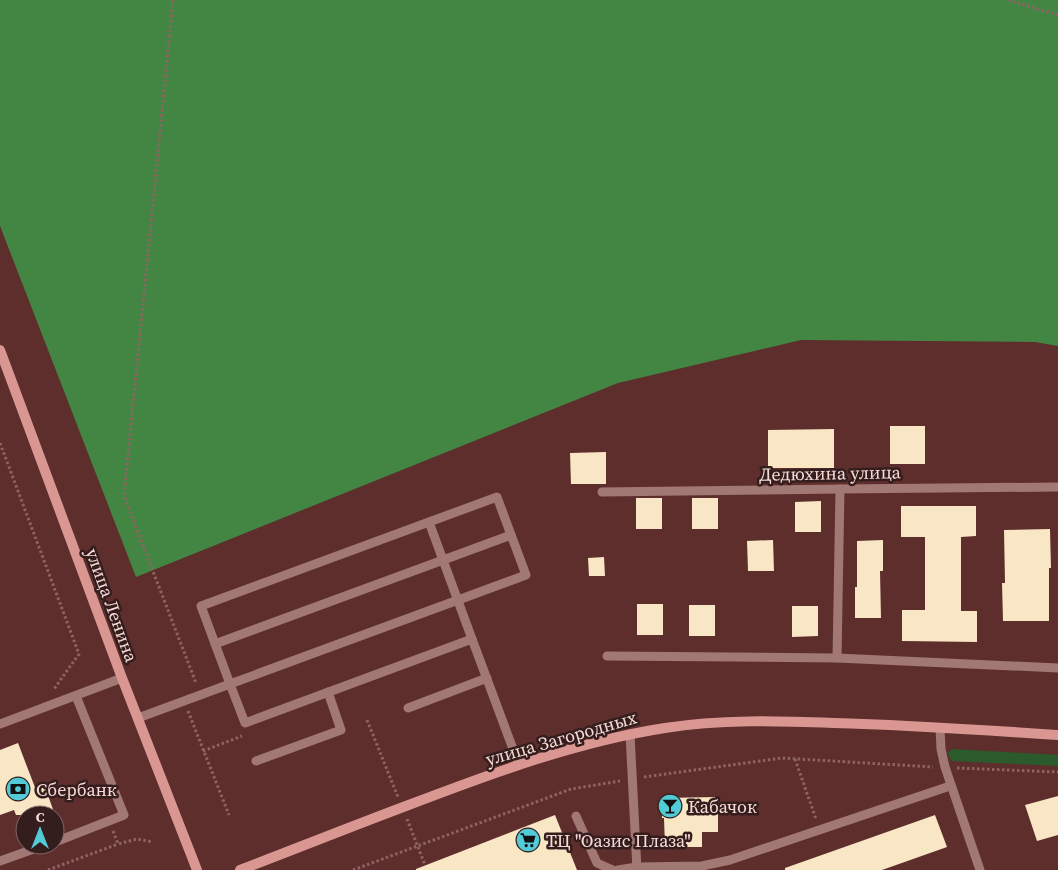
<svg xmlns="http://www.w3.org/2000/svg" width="1058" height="870" font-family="'Source Serif 4',serif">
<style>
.green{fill:#2b5b2c}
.forest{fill:#438644}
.building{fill:#f8e6c5}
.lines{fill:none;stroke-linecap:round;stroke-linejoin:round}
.path{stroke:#8d6461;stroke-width:3;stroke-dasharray:2.5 2.5;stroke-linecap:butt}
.lane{stroke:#a27874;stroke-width:9}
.secondary{stroke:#da9792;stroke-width:10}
.labels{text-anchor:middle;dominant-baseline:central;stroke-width:5;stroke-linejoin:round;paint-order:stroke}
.street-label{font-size:18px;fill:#f8dad7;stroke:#341e1d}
.poi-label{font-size:18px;fill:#f8dad7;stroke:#341e1d;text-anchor:start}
</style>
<rect width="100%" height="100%" fill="#5d2e2c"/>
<!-- green -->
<polygon class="green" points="952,749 1058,755 1058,766 952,761 949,757 948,753"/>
<!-- forest -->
<polygon class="forest" points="0,0 1058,0 1058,346 1035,342 801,340 618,383 136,577 0,226"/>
<!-- building -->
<g class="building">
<rect x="890" y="426" width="35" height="38"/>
<polygon points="834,429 834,468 768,468 768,430"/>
<polygon points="606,452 606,484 571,484 570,453"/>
<rect x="636" y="498" width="26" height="31"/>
<rect x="692" y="498" width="26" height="31"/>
<polygon points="821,501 821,532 795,532 795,502"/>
<polygon points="901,506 976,506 976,536 961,537 961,611 977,611 977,642 902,641 902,610 925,610 925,537 901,537"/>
<polygon points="1050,529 1051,568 1049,568 1049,621 1003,621 1002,583 1005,583 1004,530"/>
<polygon points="773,540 774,571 748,571 747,541"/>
<polygon points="883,540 883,571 880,571 881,618 855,618 855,587 857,587 857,541"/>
<polygon points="604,557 605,576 589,576 588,558"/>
<rect x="637" y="604" width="26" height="31"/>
<rect x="689" y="605" width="26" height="31"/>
<polygon points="792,606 818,606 818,636 792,637"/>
<polygon points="18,743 36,790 45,787 55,815 16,815 14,810 0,815 0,750"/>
<polygon points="1058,796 1058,835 1037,841 1025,805"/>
<polygon points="718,797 718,832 702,832 702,847 665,847 664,818 662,818 662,798"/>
<polygon points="555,815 577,870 416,870 416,869"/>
<polygon points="935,815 947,847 882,870 785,870 785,868"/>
</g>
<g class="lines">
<!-- path -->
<g class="path">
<polyline points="173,0 124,496 196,683"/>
<polyline points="1008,0 1058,15"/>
<polyline points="0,443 79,654 54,689 55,690"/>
<polyline points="188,711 229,815"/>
<polyline points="367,720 398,797"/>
<polyline points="203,751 242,736"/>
<polyline points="795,759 816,819"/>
<polyline points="957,768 1058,772"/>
<polyline points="644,777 782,758 933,767"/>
<polyline points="407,819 425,865"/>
<polyline points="113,831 118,844 137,839 153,842"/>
<polyline points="48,870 118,844"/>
<polyline points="353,870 571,789 620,781"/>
</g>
<!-- lane -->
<g class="lane">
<polyline points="602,492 840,489 1058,487"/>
<path d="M429,522L497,497L526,575L230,684L201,606L429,522C443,561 458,600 472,639"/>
<polyline points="215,644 511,535"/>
<polyline points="607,656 837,658 1058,668"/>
<polyline points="837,658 840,489"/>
<polyline points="408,708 487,678"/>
<polyline points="138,718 230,684 245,723 472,639 519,765"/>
<polyline points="0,724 122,678"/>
<polyline points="940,728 941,749 945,767 980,870"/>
<polyline points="630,734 637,870"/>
<polyline points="256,761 341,730 328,692"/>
<polyline points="576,816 597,863 613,870"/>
<polyline points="55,842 124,815 76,696"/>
<polyline points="0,861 45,845"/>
<polyline points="618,870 637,867 702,866 730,860 950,786"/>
</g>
<!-- secondary -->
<g class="secondary">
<polyline points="0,350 122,678 197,870"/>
<path d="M240,870C295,849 350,827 406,806C490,774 575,742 665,728C720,719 778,721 834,723C909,725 983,730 1058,735"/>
</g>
</g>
<!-- icons -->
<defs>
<g id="bank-disc" transform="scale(1.25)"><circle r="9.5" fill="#52cbd7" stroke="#341e1d"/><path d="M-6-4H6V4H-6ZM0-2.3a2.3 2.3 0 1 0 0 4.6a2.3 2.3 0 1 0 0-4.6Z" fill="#111"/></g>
<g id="bar-disc" transform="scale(1.25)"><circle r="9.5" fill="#52cbd7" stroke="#341e1d"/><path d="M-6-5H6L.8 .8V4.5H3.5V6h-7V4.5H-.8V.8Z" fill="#111"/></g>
<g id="supermarket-disc" transform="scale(1.25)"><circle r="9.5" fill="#52cbd7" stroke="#341e1d"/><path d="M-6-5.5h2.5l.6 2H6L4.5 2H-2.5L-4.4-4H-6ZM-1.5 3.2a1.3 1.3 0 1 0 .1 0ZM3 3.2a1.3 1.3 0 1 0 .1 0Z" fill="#111"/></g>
</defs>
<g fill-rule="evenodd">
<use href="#bank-disc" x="18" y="789"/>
<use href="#bar-disc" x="670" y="806"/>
<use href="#supermarket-disc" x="528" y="840"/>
</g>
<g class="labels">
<!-- street labels -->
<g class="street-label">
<text transform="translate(830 473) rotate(-1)">Дедюхина улица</text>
<text transform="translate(112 605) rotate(70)">улица Ленина</text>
<text transform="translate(561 738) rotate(-16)">улица Загородных</text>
</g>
<!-- poi labels -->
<g class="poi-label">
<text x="36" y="789">Сбербанк</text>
<text x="688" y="806">Кабачок</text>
<text x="546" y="840">ТЦ "Оазис Плаза"</text>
</g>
</g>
<!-- north arrow -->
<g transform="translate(40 830)"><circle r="24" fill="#341e1d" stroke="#826967"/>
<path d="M0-4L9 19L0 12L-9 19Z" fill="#52cbd7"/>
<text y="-8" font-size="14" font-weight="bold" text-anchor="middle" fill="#f8dad7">С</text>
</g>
</svg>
